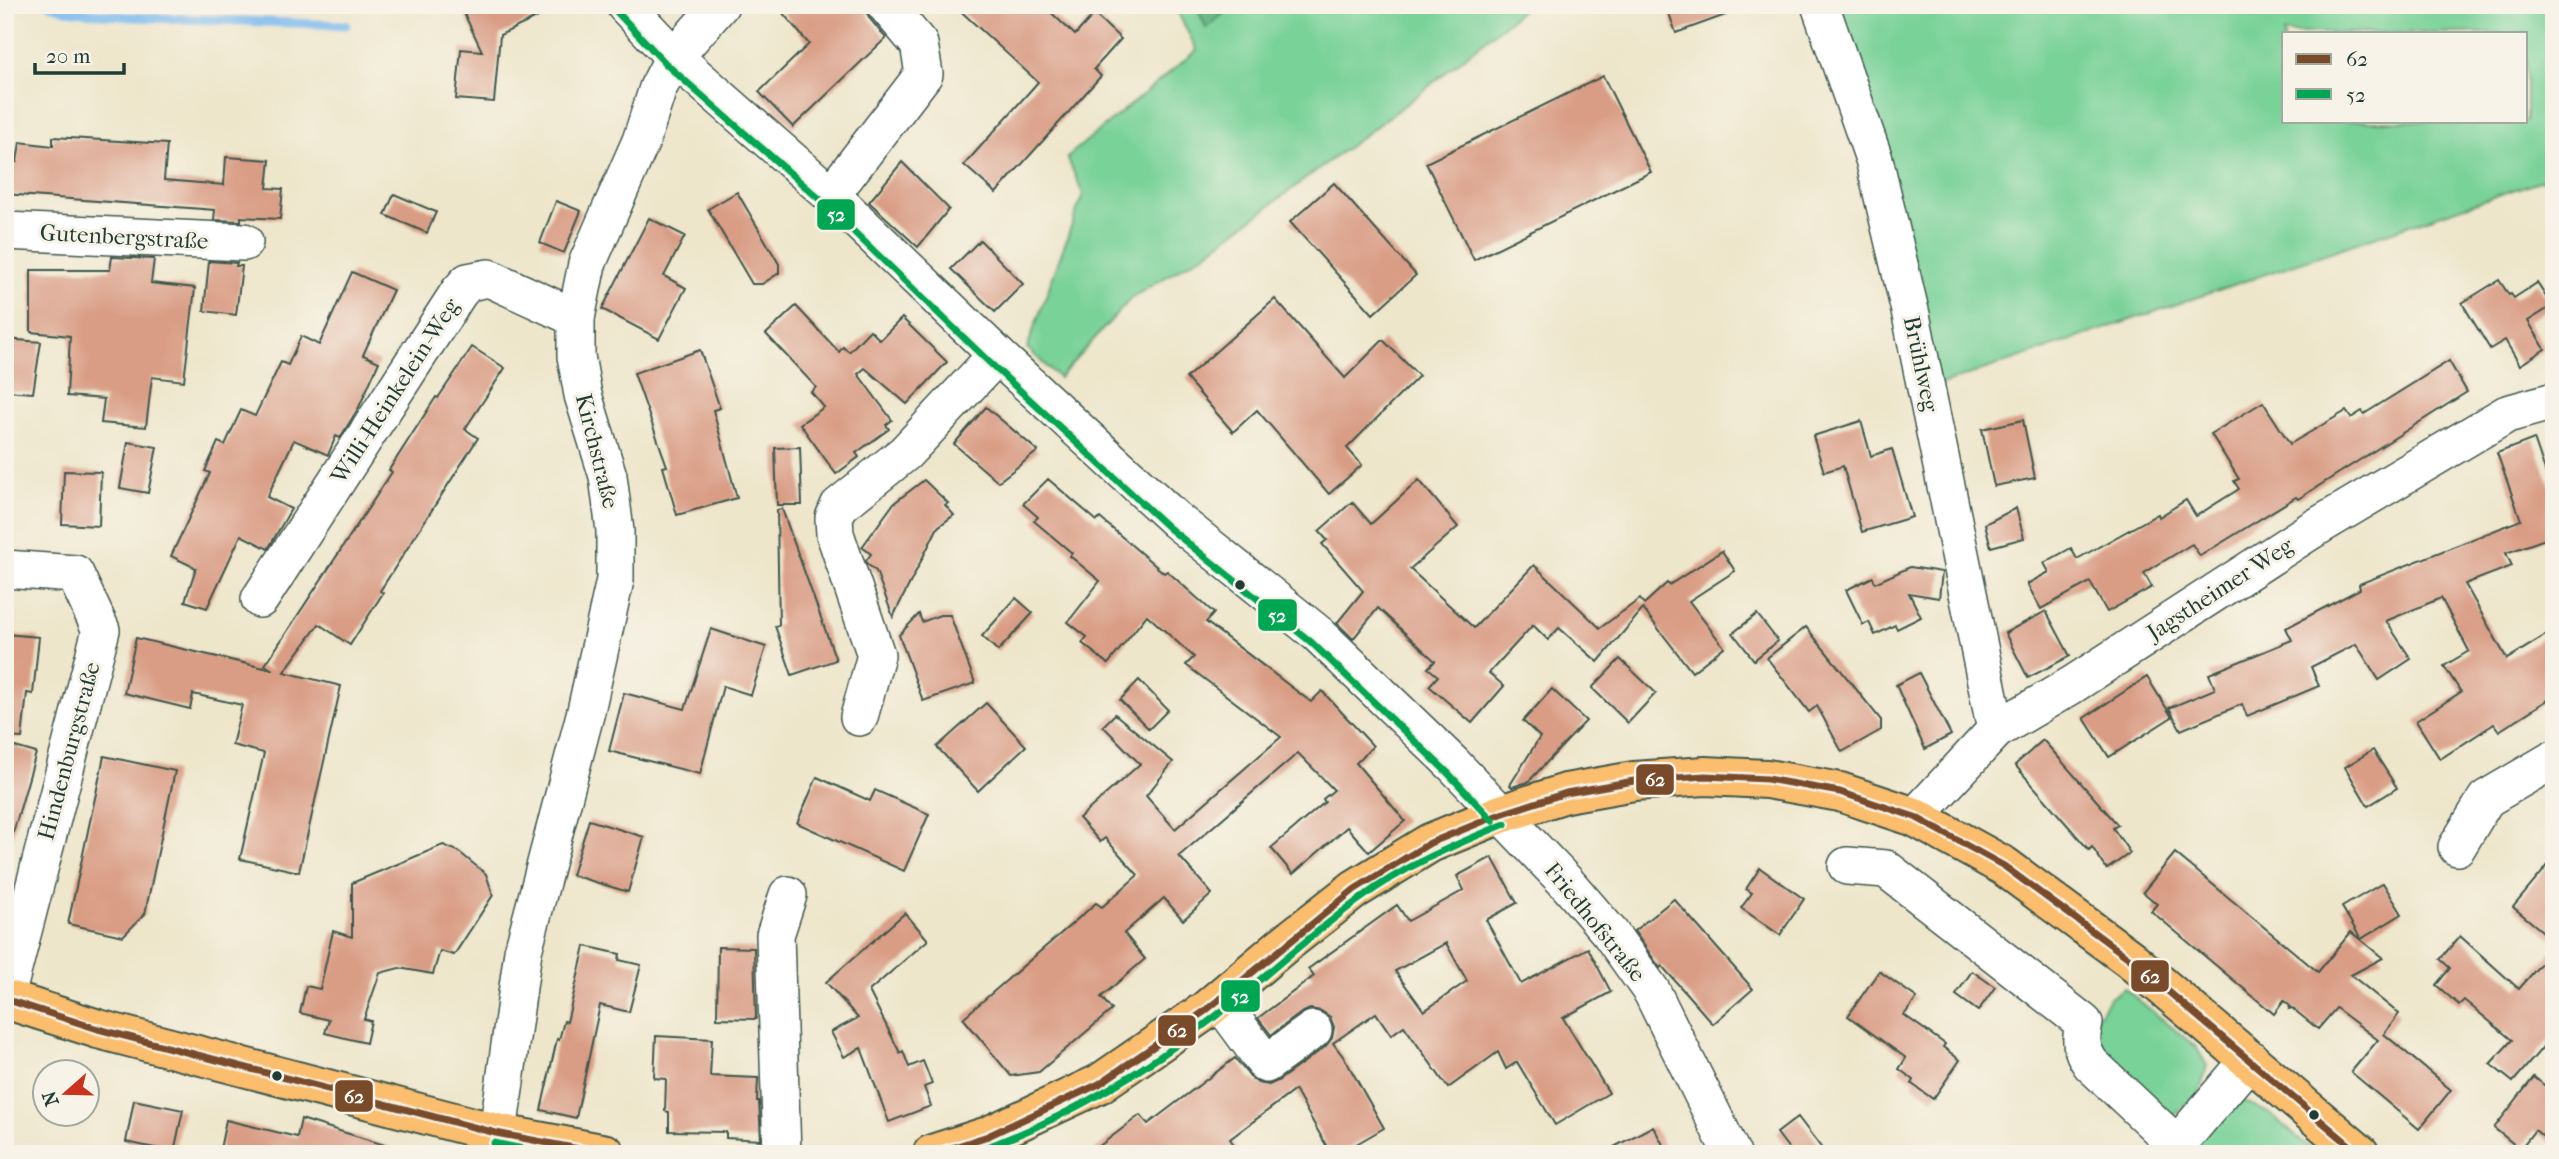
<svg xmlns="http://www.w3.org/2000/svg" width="2559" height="1159" font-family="'IM FELL French Canon',serif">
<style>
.green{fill:#79d298;stroke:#4c8866;stroke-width:2;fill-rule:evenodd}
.forest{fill:#62b480;stroke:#40785a;stroke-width:2}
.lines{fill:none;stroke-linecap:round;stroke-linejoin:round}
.stream{stroke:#7abaee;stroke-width:9}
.building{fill:#d99c84;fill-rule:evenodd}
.minor-casing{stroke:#3e564b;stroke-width:40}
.major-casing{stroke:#3e564b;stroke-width:42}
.minor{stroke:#fff;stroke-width:37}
.major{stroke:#fbbd6e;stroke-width:38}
.bus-1-casing{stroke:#f7f3e8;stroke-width:12}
.bus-2-casing{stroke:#f7f3e8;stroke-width:12}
.bus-1{stroke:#7a4b2a;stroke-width:7}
.bus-2{stroke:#00a651;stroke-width:7}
.bus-dot{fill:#1f3d34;stroke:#f7f3e8;stroke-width:2.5}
.labels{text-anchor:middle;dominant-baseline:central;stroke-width:6;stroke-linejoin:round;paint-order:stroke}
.street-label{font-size:23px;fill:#1f3d34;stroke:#f7f3e8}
.line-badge{stroke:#f7f3e8;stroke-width:2.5}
.badge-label{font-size:19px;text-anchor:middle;font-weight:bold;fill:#fff}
</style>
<rect width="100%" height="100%" fill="#f7f3e8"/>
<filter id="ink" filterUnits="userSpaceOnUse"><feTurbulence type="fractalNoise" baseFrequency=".0143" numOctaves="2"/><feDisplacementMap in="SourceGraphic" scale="14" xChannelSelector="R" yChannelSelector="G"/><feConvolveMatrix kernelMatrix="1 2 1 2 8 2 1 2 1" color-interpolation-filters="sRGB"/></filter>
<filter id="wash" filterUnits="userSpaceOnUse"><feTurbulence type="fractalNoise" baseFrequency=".00686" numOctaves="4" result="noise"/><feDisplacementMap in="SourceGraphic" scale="28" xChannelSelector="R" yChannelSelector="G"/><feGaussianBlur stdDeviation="1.57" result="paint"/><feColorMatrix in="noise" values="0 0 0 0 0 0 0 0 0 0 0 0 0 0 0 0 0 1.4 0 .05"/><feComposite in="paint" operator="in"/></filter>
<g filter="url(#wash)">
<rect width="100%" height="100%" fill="#eee6cb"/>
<!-- green -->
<g class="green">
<polygon points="1174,5 1528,5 1418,95 1206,253 1131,298 1059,378 1027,348 1083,194 1067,157 1197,50"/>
<path d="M1834,5H2554V176L1936,386ZM2284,33H2526V121H2284Z"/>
<polygon points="2124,988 2196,1047 2207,1065 2200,1093 2170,1117 2091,1056 2090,1028 2109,999"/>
<polygon points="2239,1099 2269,1113 2317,1154 2198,1154 2191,1138"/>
</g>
<!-- forest -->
<polygon class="forest" points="1196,5 1234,5 1206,28"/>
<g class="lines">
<!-- stream -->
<polyline class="stream" points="51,5 66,10 130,17 346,25"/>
</g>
<g id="blocks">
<!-- building -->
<g class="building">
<polygon points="460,5 563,5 500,35 494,102 456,99 461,49 482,51"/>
<polygon points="776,5 863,5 870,19 886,38 793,127 759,92 809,44"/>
<polygon points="954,5 1043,5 1075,35 1094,14 1121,39 1094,69 1101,76 996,193 964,165 1038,82"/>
<polygon points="1666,5 1744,5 1745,8 1676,33"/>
<polygon points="1603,76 1651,172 1474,260 1426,163"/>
<polygon points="53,137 167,144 164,180 224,185 226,157 270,160 267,188 283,189 280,219 241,217 241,221 214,220 215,210 5,194 5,161 17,162 20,142 53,146"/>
<polygon points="902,162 949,209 918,247 869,202"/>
<polygon points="1334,183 1416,275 1373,314 1290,222"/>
<polygon points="737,192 779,264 779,273 762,284 752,284 708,209"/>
<polygon points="394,194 436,212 427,233 385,215"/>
<polygon points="556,201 581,211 564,253 540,243"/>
<polygon points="649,218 685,236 664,276 686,288 659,339 602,309"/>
<polygon points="980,240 1023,284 995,312 951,269"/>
<polygon points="112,257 154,259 151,283 195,288 184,381 152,377 146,427 101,423 104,399 67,396 70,336 31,332 31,270 110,270"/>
<polygon points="209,261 237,263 236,266 242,266 236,315 204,311"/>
<polygon points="352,272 393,290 363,355 379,362 359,407 340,438 336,436 328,455 294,440 267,497 291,509 268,549 241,535 207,608 185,601 196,568 171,556 210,473 205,471 218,442 225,445 241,410 255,416 281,362 288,365 301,336 319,345"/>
<polygon points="2499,280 2509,295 2511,294 2514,298 2537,283 2552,306 2528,321 2545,349 2520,365 2505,340 2490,349 2462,303"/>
<polygon points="1275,299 1345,378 1383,340 1419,376 1347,448 1362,465 1329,494 1257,410 1233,432 1186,378"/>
<polygon points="796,306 839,352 843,347 849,352 870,330 880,340 902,318 947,362 907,404 865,368 858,374 892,420 886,425 889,429 856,453 859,457 836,474 800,424 824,407 811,392 816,387 766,334"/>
<polygon points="5,339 41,342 33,393 5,391"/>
<polygon points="472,347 505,368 465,429 478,438 380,591 383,593 350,645 319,624 284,672 341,686 299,872 240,859 264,753 232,745 242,705 193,694 190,709 124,693 136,638 273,670 265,665 392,472 389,470 436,397 438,398"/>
<polygon points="700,350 720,408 713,410 737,498 677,515 663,467 667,466 634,373"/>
<polygon points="2449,361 2467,392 2298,499 2296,497 2200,556 2192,544 2144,573 2152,587 2107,612 2090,582 2041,609 2027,584 2049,572 2044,563 2071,548 2077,559 2158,514 2159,517 2186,500 2196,516 2239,489 2234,481 2239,479 2211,434 2263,402 2290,444 2346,411 2351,418 2362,411 2364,414"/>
<polygon points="986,407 1038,451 998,482 954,444"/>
<polygon points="2023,420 2035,478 1994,486 1982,429"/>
<polygon points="1861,421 1871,456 1892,449 1912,517 1862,532 1843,466 1824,472 1813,436"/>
<polygon points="2534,439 2554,497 2554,536 2506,553 2512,566 2465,584 2507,659 2554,630 2554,696 2499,731 2494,724 2440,759 2416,721 2461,692 2444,666 2469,651 2441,598 2386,621 2411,659 2379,680 2356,644 2311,667 2319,686 2247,716 2242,704 2181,730 2169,708 2215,689 2209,674 2292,640 2286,628 2360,589 2359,584 2521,520 2497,453"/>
<polygon points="128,442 157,447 148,493 120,488"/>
<polygon points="800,447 802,505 777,505 775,448"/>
<polygon points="64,471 101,472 99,526 62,524"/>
<polygon points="1048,479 1097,521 1100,518 1164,573 1167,571 1214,613 1206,622 1311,702 1322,691 1373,746 1356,763 1405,821 1369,852 1347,827 1293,874 1271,848 1325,802 1323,799 1334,790 1298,753 1179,856 1212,894 1183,920 1164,898 1124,933 1145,959 1101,997 1112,1010 1039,1072 1011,1076 963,1018 1096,903 1102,907 1138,875 1105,838 1100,842 1079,818 1140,764 1103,726 1115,714 1173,762 1146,796 1175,829 1281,737 1186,665 1194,657 1147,615 1108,664 1082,643 1087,637 1068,622 1100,581 1070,556 1072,553 1034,521 1038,517 1023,504"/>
<polygon points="924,480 948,503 945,505 954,515 938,527 893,617 876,571 867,564 866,561 871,554 862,547 894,503"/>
<polygon points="1419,480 1458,527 1410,569 1474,628 1534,565 1600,628 1640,599 1644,604 1667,583 1669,585 1722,551 1735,571 1689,601 1724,647 1692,672 1643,609 1598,662 1559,628 1548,640 1533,625 1489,673 1504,686 1472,723 1429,686 1438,676 1428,668 1435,661 1378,608 1353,639 1337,623 1363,591 1322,544 1327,540 1319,531 1352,502 1371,524"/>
<polygon points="2016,508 2024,538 1991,547 1985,524"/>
<polygon points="782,509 836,660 792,675 775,626 779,625 777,510"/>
<polygon points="1910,567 1942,572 1939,598 1909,593 1921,617 1897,629 1895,625 1875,635 1869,622 1863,625 1846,590 1873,577 1875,583"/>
<polygon points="1016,598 1033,613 998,651 982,636"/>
<polygon points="2046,611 2070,656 2028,678 2005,633"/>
<polygon points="919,614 922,622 940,615 950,615 975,683 923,701 899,635"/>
<polygon points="1757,614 1778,641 1754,660 1733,633"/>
<polygon points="1806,627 1881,720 1881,730 1842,752 1817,706 1809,712 1767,658"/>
<polygon points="711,629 766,647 751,695 723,686 700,774 609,751 624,693 685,709"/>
<polygon points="5,634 39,637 33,694 27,693 22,738 5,737"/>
<polygon points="1620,659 1656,693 1628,723 1592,688"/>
<polygon points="1919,673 1951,735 1925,749 1896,685"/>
<polygon points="2147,677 2172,717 2109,757 2084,718"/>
<polygon points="1139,680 1168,710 1149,729 1120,700"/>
<polygon points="1552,689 1586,721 1528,782 1512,787 1510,785 1540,737 1523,721"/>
<polygon points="986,703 1026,746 978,791 937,747"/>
<polygon points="2043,740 2118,825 2113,828 2130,853 2107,869 2092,847 2089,850 2015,765"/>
<polygon points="5,744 36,753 12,837 5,836"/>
<polygon points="2373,750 2397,788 2368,806 2345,767"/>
<polygon points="104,756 175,771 145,914 123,936 68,924"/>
<polygon points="817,777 870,801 875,790 929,814 904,871 797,823"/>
<polygon points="589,820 644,837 628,892 572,875"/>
<polygon points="443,845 458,851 486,874 493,895 454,955 440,951 433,974 399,968 380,973 364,1019 371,1021 366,1043 325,1033 329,1020 300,1013 306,986 320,989 333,931 352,937 352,883"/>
<polygon points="2175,853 2318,972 2351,932 2383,958 2351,975 2399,1014 2384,1034 2451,1090 2419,1129 2351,1072 2378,1040 2336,1008 2318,1029 2292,1008 2289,1009 2290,1006 2284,1001 2274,1014 2151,911 2157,904 2143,892"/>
<path d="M1492,857L1517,903L1486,920L1521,984L1588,948L1611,992L1563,1018L1609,1093L1555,1125L1517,1062L1506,1069L1498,1052L1448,1088L1404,1026L1391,1035L1376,1013L1333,1043L1345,1059L1384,1128L1339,1154H1331L1295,1090L1230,1139L1241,1154H1089L1140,1115L1148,1124L1235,1058L1250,1077L1258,1083L1269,1085L1278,1081L1325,1047L1332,1038L1334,1027L1330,1017L1321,1011L1310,1009L1301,1013L1271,1035L1258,1018L1314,976L1308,969L1397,905L1408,921L1464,890L1457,876ZM1446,943L1467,981L1424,1011L1395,971Z"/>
<polygon points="2554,858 2554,941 2513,907"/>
<polygon points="1760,868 1804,899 1780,935 1741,908 1752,893 1746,889"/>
<polygon points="2383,883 2402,914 2361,939 2342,907"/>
<polygon points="1674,899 1753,989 1713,1024 1662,966 1660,968 1634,931"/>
<polygon points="905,913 928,940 869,991 900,1053 903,1051 909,1067 923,1061 932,1084 924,1087 931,1106 889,1122 861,1048 844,1057 831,1032 858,1018 826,982"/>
<polygon points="2460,936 2519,989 2554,948 2554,1034 2513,1082 2490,1064 2512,1040 2464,1000 2459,1005 2436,985 2450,968 2440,959"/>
<polygon points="585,946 620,954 619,960 641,965 629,1012 600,1005 576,1118 541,1110 557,1039 559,1040 564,1021 567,1022"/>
<polygon points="718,947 754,948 756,1019 717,1018"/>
<polygon points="1879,971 1917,998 1904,1015 1945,1044 1943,1047 1960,1060 1933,1099 1912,1084 1914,1080 1899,1069 1906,1058 1848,1016"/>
<polygon points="1972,971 1995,987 1978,1011 1956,995"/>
<polygon points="656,1036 712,1039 710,1076 758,1078 757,1101 759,1101 761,1140 726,1138 726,1132 669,1131 669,1112 665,1111 666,1079 654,1078"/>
<polygon points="2534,1077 2554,1093 2554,1146 2535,1130 2520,1149 2494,1128"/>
<polygon points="134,1100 183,1110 174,1152 126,1142"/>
<polygon points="1798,1117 1826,1154 1793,1154 1777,1133"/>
<polygon points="301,1119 391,1147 390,1154 219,1154 226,1120 297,1137"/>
<polygon points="1653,1126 1668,1154 1601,1154"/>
</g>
</g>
</g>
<g filter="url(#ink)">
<use href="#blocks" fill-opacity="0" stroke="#3e564b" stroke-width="2"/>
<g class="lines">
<!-- minor casing -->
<g class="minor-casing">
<g id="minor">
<polyline points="625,5 674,57 831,195 997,355 1176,520 1318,634 1454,765 1566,882 1610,933 1652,992 1732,1154"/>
<polyline points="1820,5 1874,159 1911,315 1996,730"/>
<polyline points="831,195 924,74 919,44 886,5"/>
<polyline points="5,231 244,242"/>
<polyline points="5,569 75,574 101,630 5,1000"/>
<polyline points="260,599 459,292 468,282 489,278 576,318"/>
<polyline points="859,717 876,655 835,534 834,518 839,506 905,453 997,355"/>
<polyline points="1915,817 1996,730 2072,685 2310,531 2507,414 2554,401"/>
<polyline points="2457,847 2486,799 2554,759"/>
<path d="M1847,866L1886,869L2084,1023C2080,1040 2081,1050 2091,1064L2177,1145L2250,1059"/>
<polyline points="1219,1000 1266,1064 1313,1030"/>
<polyline points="495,1154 523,951 586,711 615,580 615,531 608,476 583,395 576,356 576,318 587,264 641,141 658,88 674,57 720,5"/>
<polyline points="782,1154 775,935 788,895"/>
</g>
</g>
<!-- major casing -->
<g class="major-casing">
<g id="major">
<polyline points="5,999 98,1029 496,1133 606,1154"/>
<polyline points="932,1154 988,1136 1099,1084 1205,1011 1281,947 1355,889 1430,843 1501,814 1566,793 1634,781 1705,776 1767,779 1840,792 1915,817 2004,866 2130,959 2360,1154"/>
</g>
</g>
<!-- minor -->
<use href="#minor" class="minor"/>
<!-- major -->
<use href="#major" class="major"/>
<!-- bus-1 casing -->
<g class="bus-1-casing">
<g id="bus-1">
<polyline points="5,999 98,1029 496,1133 605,1154"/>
<polyline points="933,1154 988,1136 1099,1084 1205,1011 1355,889 1430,843 1501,814 1566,793 1634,781 1705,776 1767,779 1840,792 1915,817 2004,866 2130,959 2360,1154"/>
</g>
</g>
<!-- bus-2 casing -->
<g class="bus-2-casing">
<g id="bus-2">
<polyline points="617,12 667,65 824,203 990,363 1169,528 1311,642 1447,772 1493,821"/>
<polyline points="494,1143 549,1154"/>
<path d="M967,1154C1055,1125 1139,1075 1212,1019C1262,980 1308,936 1360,899C1404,866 1454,845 1505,824"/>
</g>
</g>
<!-- bus-1 -->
<use href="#bus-1" class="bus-1"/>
<!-- bus-2 -->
<use href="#bus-2" class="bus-2"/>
</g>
</g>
<!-- markers -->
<g class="bus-dot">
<circle cx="1240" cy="585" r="6"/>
<circle cx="277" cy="1076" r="6"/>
<circle cx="2314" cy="1115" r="6"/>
</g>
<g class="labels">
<!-- street labels -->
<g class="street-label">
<text transform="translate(124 237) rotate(3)">Gutenbergstraße</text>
<text transform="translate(1921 364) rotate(78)">Brühlweg</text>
<text transform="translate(395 391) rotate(-57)">Willi-Heinkelein-Weg</text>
<text transform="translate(597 451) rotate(76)">Kirchstraße</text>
<text transform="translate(2220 589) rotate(-33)">Jagstheimer Weg</text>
<text transform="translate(69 751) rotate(-75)">Hindenburgstraße</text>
<text transform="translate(1595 922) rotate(51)">Friedhofstraße</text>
</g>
</g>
<g class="line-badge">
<rect x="816" y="198" width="40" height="33" rx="7" fill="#00a651"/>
<rect x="1257" y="598" width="41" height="34" rx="7" fill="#00a651"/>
<rect x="1635" y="763" width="40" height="33" rx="7" fill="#7a4b2a"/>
<rect x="2130" y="959" width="40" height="34" rx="7" fill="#7a4b2a"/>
<rect x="1220" y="979" width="41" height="34" rx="7" fill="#00a651"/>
<rect x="1157" y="1014" width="40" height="33" rx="7" fill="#7a4b2a"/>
<rect x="334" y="1079" width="40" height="34" rx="7" fill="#7a4b2a"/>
</g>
<g class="badge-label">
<text x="836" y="221">52</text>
<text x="1277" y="622">52</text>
<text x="1655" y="786">62</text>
<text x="2150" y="983">62</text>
<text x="1240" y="1003">52</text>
<text x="1177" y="1037">62</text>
<text x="354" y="1103">62</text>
</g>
<!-- margin -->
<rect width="2559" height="1159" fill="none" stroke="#f7f3e8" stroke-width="28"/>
<!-- legend -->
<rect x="2282" y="32" width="245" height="91" fill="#f7f3e8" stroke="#a1aaa0" stroke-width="2"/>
<rect x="2296" y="54" width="35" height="10" fill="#7a4b2a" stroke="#a1aaa0" stroke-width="2"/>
<text x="2346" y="66" font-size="21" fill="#1f3d34">62</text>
<rect x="2296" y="89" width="35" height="10" fill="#00a651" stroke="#a1aaa0" stroke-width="2"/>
<text x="2346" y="102" font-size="21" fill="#1f3d34">52</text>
<!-- north arrow -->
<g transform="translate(66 1093) rotate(250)"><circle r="33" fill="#f7f3e8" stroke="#a1aaa0" stroke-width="2"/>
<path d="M0-5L12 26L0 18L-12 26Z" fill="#c8321e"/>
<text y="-10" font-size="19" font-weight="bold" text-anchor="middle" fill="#1f3d34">N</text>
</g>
<!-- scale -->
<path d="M35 63v10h89v-10" fill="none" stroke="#1f3d34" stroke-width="3.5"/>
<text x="46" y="63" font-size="21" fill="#1f3d34" stroke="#f7f3e8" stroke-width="5" paint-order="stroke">20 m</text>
</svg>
